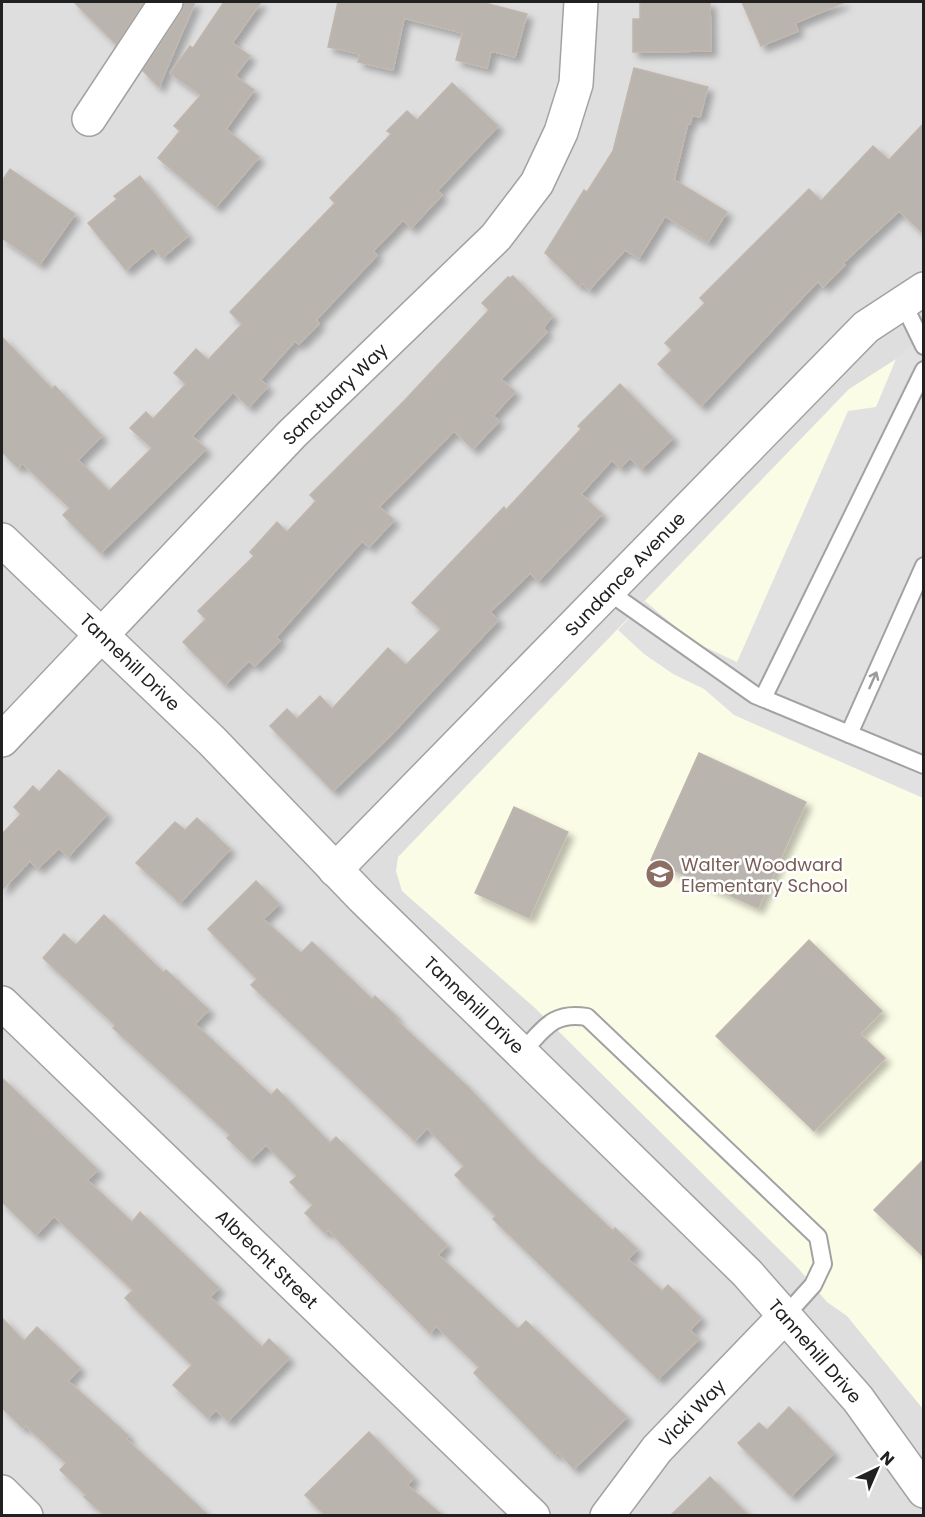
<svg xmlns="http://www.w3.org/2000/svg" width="925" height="1517" font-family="Poppins,sans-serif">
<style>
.residential{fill:#dfdede}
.education{fill:#fbfce6}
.parking{fill:#e1e1e1}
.building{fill:#bab4af;stroke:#c1b6ad;stroke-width:1.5;filter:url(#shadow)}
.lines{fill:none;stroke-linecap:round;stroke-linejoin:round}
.service-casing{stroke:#a2a2a2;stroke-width:20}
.minor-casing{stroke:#a2a2a2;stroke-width:36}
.tertiary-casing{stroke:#a2a2a2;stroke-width:36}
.service{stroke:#fff;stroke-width:16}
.minor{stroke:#fff;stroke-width:33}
.tertiary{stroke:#fff;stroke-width:33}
.oneway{stroke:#9b9b9b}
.labels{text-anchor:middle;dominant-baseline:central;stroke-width:5;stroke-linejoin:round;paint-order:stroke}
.street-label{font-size:18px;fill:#212121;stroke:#fff}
.education-label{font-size:18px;fill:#785e54;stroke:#fff;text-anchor:start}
</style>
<defs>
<filter id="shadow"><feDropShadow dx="5.5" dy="5.5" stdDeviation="3" flood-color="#0004"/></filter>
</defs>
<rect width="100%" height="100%" fill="#f0eee9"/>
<!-- residential -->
<rect class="residential" x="2" y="2" width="921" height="1513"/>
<!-- education -->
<polygon class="education" points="923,342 923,1409 847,1316 827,1302 798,1268 535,1008 402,891 396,871 398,857 849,389"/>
<!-- parking -->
<polygon class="parking" points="923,335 923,798 734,715 704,689 673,674 644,654 618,630 645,601 692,641 737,662 848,411 876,407 896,359"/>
<!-- building -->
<g class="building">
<polygon points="74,2 144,2 116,44"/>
<polygon points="184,2 195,2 159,87 143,71 182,12"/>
<polygon points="224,2 261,2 232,43 250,56 235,76 254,90 226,129 259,157 216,207 158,158 180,131 174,126 201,95 170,73 190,46 193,48"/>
<polygon points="338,2 481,2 527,14 515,57 491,51 487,68 456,60 463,33 404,18 393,70 358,62 360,54 328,47"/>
<polygon points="640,2 710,2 711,51 633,52 633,19 640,19"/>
<polygon points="742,2 845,2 795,23 798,31 761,46"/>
<polygon points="634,68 708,87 700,117 692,115 690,124 688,123 674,180 727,212 708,242 665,216 639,258 625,250 589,290 582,283 579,286 545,253 584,190 587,192 613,151"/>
<polygon points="452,83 498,126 437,191 442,195 411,228 403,220 373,251 377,255 316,320 319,324 299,344 295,341 260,380 268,386 249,407 233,392 192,436 206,449 101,553 63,515 70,508 22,463 18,468 2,452 2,337 52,389 55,386 102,436 78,460 109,491 152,448 130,428 146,412 153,419 186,384 174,373 196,349 208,360 242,324 230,312 335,203 330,198 391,134 387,131 407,111 417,120"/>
<polygon points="924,123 924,234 899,211 843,263 845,265 823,287 818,281 701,406 658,364 672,350 665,343 705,303 700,298 809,189 821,201 873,146 889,160"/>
<polygon points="10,169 75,214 40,264 2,238 2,181"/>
<polygon points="140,176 188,236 162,258 153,247 126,270 88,223 117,199 114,196"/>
<polygon points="513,276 552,316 543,328 547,332 501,379 515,392 493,416 499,421 473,449 454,431 379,507 394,520 369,547 362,541 276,637 280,641 255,666 249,661 225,685 183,642 206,619 198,611 254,556 250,552 277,522 287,532 316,501 310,495 404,401 489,310 482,303 508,277 510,278"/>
<polygon points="620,384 673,438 641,469 630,458 620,468 612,460 581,494 602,514 538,581 530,573 490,612 498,620 390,736 333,791 270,726 287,709 297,719 320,696 332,709 388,648 406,665 441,629 412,603 504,507 506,510 581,429 578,426"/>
<polygon points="699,753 806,802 758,908 651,860"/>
<polygon points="59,770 107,814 68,857 59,848 38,868 30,861 2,890 2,834 21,814 14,807 33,786 39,792"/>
<polygon points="514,807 568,832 529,918 475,893"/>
<polygon points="197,818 230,849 180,903 136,863 175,822 185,830"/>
<polygon points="256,881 279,904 263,919 301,953 312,942 372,999 375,996 397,1017 395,1019 467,1086 533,1156 613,1231 615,1228 637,1249 628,1259 662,1291 668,1285 701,1318 690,1330 699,1339 658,1379 493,1219 496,1216 455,1175 464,1166 427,1128 415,1141 251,985 257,979 208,929"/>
<polygon points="104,915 163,972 166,970 209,1010 195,1024 271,1095 277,1089 330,1143 336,1137 447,1245 438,1255 518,1329 526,1321 627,1417 574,1469 558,1452 555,1455 474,1373 479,1367 436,1326 430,1333 328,1230 325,1233 305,1213 313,1205 290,1182 297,1176 266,1145 250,1160 227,1138 230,1135 113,1028 115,1025 43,958 64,934 76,945"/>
<polygon points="809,940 882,1011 860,1034 885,1058 814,1131 716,1036"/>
<polygon points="2,1078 98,1170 87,1180 132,1222 140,1212 219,1288 210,1297 262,1347 269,1339 289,1358 228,1421 216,1410 208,1418 173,1385 192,1365 125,1298 133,1290 54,1216 36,1235 2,1202"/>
<polygon points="924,1159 924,1257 874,1210"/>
<polygon points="2,1318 24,1341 37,1327 80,1368 68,1381 129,1436 126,1439 208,1515 104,1515 84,1497 86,1495 60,1470 66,1463 25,1425 23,1428 2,1408"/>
<polygon points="789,1407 834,1453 791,1496 738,1443 759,1423 767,1430"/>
<polygon points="369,1432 414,1478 407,1485 442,1515 325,1515 305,1495"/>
<polygon points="710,1477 748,1515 671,1515"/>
</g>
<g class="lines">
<!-- service casing -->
<g class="service-casing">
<g id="service">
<polyline points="902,301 924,346"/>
<polyline points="609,592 755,695 924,765"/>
<polyline points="763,698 924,370"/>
<polyline points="849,734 924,566"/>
<path d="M522,1052C544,1029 553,1011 587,1017L818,1237L823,1264L813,1285L785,1316"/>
</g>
</g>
<!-- minor casing -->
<g class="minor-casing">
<g id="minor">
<polyline points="89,119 166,2"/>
<polyline points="2,740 292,434 496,237 537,183 561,132 576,84 581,2"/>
<polyline points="335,870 866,327 924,289"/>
<polyline points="2,1003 533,1516"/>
<polyline points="2,1492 26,1516"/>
<polyline points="607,1516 657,1449 785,1316"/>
</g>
</g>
<!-- tertiary casing -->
<g class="tertiary-casing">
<polyline id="tertiary" points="2,540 212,741 363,898 747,1273 858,1399 924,1491"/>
</g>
<!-- service -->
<use href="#service" class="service"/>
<!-- minor -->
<use href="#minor" class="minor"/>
<!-- tertiary -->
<use href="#tertiary" class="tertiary"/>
</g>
<!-- one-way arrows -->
<defs><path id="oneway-shaft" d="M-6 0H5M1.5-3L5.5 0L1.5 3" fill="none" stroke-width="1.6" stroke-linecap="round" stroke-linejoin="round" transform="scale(1.5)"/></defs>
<use class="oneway" href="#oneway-shaft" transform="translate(873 680) rotate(-66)"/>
<!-- icons -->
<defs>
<g id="school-disc" transform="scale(1.5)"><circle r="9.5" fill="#8d6e63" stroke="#fff"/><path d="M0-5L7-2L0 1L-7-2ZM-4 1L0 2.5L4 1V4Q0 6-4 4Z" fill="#fff"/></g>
</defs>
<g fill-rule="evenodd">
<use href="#school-disc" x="660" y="874"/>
</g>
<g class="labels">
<!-- street labels -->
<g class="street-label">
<text transform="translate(335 394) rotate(-44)">Sanctuary Way</text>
<text transform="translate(625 574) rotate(-46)">Sundance Avenue</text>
<text transform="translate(130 662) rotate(44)">Tannehill Drive</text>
<text transform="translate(474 1005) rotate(44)">Tannehill Drive</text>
<text transform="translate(267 1259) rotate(44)">Albrecht Street</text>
<text transform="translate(815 1351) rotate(49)">Tannehill Drive</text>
<text transform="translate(692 1413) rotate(-46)">Vicki Way</text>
</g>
<!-- education labels -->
<g class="education-label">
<text x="681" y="864">Walter Woodward<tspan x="681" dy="21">Elementary School</tspan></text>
</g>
</g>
<!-- border -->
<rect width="925" height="1517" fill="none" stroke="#212121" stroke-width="6"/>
<!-- north arrow -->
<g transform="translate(877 1469) rotate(44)" stroke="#ffffff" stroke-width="4.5" paint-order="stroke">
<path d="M0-4.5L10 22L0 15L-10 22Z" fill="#212121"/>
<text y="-9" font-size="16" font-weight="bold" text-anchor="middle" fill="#212121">N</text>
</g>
</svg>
